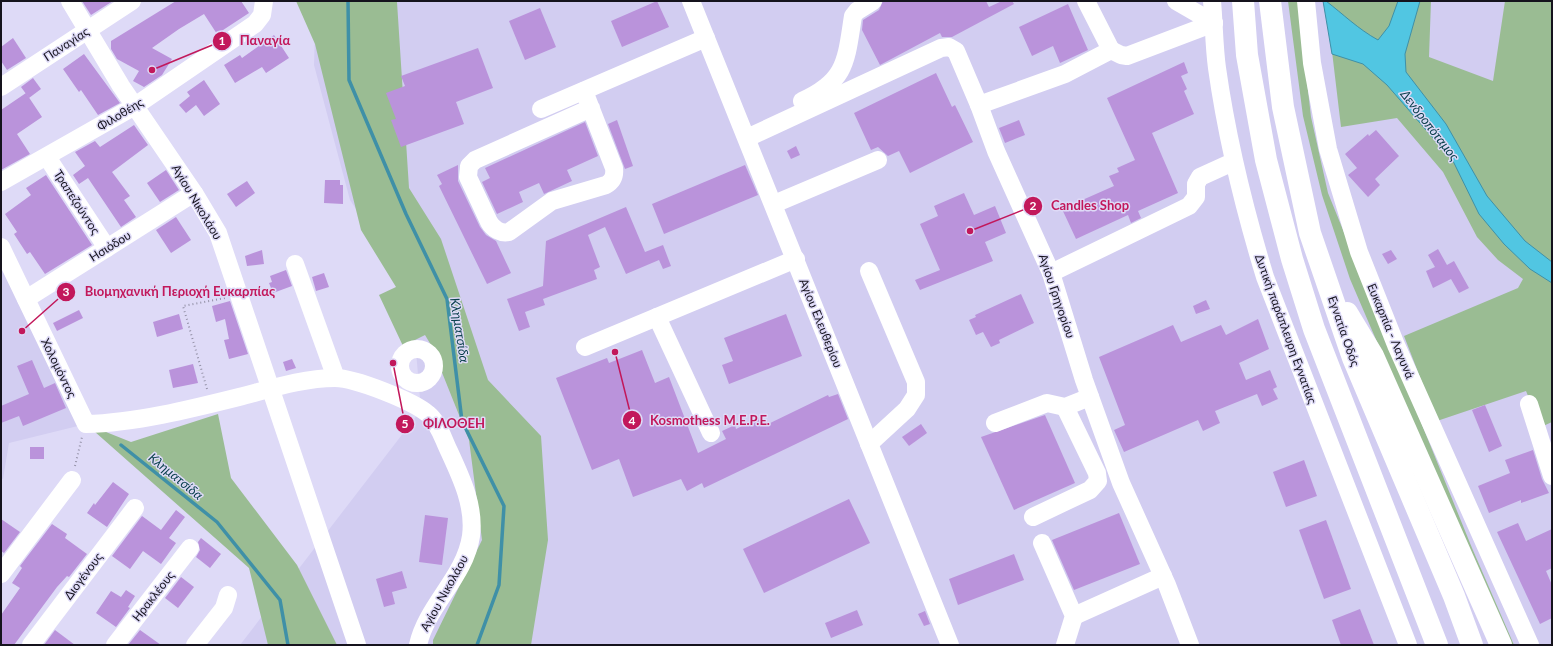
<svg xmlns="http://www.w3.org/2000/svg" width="1553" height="646" font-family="Lato,sans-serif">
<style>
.built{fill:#d2cdf1}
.green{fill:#9abc93}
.water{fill:#51c6e2;stroke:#3f90a7}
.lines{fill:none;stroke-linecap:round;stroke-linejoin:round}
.stream{stroke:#3f90a7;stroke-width:3.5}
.building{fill:#ba93db}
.path{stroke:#9592a8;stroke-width:2;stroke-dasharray:1 3;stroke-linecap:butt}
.minor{stroke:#fff;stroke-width:18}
.highway{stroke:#fff;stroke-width:22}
.labels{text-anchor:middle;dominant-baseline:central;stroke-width:3;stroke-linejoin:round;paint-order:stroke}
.street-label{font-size:12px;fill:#15131d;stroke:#dedaf7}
.water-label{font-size:13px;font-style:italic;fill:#0a404c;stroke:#dedaf7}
.leader{fill:none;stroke:#c2185b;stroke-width:1.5}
.callout-dot{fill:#c2185b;stroke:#dedaf7;stroke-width:1.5}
.mark-label{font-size:12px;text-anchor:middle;font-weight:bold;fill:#fff}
.callout-label{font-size:13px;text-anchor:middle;font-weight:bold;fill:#c2185b;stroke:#dedaf7;stroke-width:3;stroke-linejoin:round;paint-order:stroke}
</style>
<rect width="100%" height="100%" fill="#dedaf7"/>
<!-- built -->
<g class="built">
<polygon points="316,1 1552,1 1552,645 240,645 421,410 411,292 350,200 314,65"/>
<polygon points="1,238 86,424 9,443 3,479 1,478"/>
</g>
<!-- green -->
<g class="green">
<polygon points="296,1 397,2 409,188 441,239 488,380 541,436 548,540 531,645 433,645 433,640 482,540 469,440 431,345 425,335 403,346 379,295 396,287 361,230 315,44"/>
<polygon points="1288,1 1298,1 1311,117 1328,193 1472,548 1514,645 1507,645 1350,279 1322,195 1303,116"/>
<polygon points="1326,1 1431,1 1429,57 1493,81 1505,1 1552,1 1552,422 1541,427 1526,391 1437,421 1404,336 1518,288 1523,279 1498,260 1477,237 1443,172 1397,118 1341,127"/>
<polygon points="218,414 231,478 297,565 337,645 268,645 249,568 86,424 131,442"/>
</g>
<!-- water -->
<path class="water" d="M1323,1H1326C1343,14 1358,29 1378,40L1389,26L1398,1H1420L1405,54L1406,72L1446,124L1487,196L1525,241L1552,262V283L1530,269L1504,244L1479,214L1453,161L1387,85L1363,64L1332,54Z"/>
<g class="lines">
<!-- stream -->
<g class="stream">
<polyline points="348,1 349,80 406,214 447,299 462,421 504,506 499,585 477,645"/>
<polyline points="121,445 217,522 280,600 288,645"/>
</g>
</g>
<!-- building -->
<g class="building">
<polygon points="82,1 113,1 91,15"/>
<polygon points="176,1 241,1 249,13 217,34 204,14 179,29 152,48 172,59 162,75 144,87 133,81 139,71 117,59 111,49 111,41"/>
<polygon points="657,1 669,27 622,47 611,21"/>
<polygon points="883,1 986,1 989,7 1002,1 1012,1 1014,4 952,37 942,37 940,33 880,65 862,30 863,20 879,10"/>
<polygon points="1068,4 1088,50 1060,63 1053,46 1032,56 1019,27"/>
<polygon points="540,8 556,47 525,60 509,21"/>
<polygon points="274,35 289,58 266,73 262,67 235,83 224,65 240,55 242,58"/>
<polygon points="13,38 26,58 7,70 1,61 1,47"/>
<polygon points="478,48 493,88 456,102 464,124 401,147 391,120 396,119 386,93 405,86 401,76"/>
<polygon points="84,54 120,103 98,115 81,90 79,92 63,69"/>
<polygon points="1184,62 1188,73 1181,76 1187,89 1184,91 1194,114 1152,133 1178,193 1138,211 1141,218 1131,223 1128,215 1076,239 1062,209 1114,186 1109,176 1119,172 1117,168 1135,160 1107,98"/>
<polygon points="936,73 952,107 955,105 973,142 910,173 899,151 888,156 878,147 871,150 854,113"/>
<polygon points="33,78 41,89 29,98 21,87"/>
<polygon points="204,80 220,104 204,116 196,105 186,113 179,105 190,96 187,92"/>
<polygon points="26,93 42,117 17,134 30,154 1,170 1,110"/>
<polygon points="617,120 633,166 625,169 608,124"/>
<polygon points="1019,120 1025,135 1005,143 999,128"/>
<polygon points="585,122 598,156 567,170 572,181 544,194 539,183 519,192 523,202 497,214 482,182 490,178 485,168"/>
<polygon points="134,125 148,145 112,172 130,196 124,200 136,217 121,227 88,178 79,184 73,175 85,166 75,152 95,141 100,147"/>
<polygon points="1376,130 1399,156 1375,179 1380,185 1368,197 1348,175 1357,168 1345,154 1368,134 1369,136"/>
<polygon points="796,146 800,155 791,159 787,151"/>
<polygon points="458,165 458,181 480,227 486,235 496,241 511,273 487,284 439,186 442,184 437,175"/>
<polygon points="745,165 758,195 664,234 652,204"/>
<polygon points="166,170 179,190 160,202 147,183"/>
<polygon points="46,175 92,245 45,274 30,252 27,254 14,234 17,232 5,214 31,195 26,188"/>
<polygon points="325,180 340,180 340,185 343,185 343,204 324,203"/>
<polygon points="247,181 255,193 236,207 227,194"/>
<polygon points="964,193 974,215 995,206 1006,233 985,242 993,261 920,290 915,280 940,270 920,224 938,216 934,206"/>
<polygon points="626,207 645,252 663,245 671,266 663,269 659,260 626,274 605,227 588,235 600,267 594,270 597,279 543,299 545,305 525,312 530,327 519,331 507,299 543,286 546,241"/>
<polygon points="176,217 191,240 171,253 156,230"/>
<polygon points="1438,249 1447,265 1454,261 1469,288 1459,293 1451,279 1433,288 1426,271 1435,267 1428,255"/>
<polygon points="262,250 264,264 247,266 245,256"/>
<polygon points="1391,250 1397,259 1388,264 1382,254"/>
<polygon points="286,270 292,286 273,293 269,283 272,282 270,276"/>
<polygon points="324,273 329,287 316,291 312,277"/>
<polygon points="1021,294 1034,323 999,340 1000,343 991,347 983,332 976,335 969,320 976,317 975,315"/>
<polygon points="1206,300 1210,309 1196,314 1193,306"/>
<polygon points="230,301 248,354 229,359 224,340 229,339 225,319 216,322 212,306"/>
<polygon points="79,310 83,318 57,331 53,323"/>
<polygon points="179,314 183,329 157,337 153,322"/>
<polygon points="786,314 802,356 729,384 722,365 733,361 724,338"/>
<polygon points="1258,319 1269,349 1239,363 1246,380 1270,370 1277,387 1273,389 1278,399 1262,406 1257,394 1215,411 1220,423 1203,431 1198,420 1124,452 1114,430 1125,425 1099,357 1173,325 1181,342 1221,325 1226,335"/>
<polygon points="642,350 655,383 669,377 698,453 726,439 722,431 735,425 736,429 760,417 764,426 828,395 829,397 838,394 848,419 704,488 702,483 687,491 681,479 633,497 619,459 592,470 556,378 607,358 609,363"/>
<polygon points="292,359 296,368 286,371 283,362"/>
<polygon points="32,360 44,388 55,383 66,408 23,426 19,416 1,423 1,406 29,394 17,366"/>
<polygon points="193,364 198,383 173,388 169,370"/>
<polygon points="1485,405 1502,446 1489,452 1472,410"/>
<polygon points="1045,415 1075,483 1014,510 981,437"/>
<polygon points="921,424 927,433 909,446 902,437"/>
<rect x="30" y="447" width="14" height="12"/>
<polygon points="1533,450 1542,479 1549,493 1521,503 1521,500 1489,513 1478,486 1510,473 1505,460"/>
<polygon points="1304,460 1317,496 1286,507 1273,472"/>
<polygon points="113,482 129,494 107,527 87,513 94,503 95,505"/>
<polygon points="849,499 870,543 764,593 743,549"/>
<polygon points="176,510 185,517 169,538 176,543 161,564 143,551 130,569 112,556 142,516 161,530"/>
<polygon points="1119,513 1140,564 1074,590 1052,540"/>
<polygon points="425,515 448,518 442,565 419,562"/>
<polygon points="1,519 20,532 4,553 1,551"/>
<polygon points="1326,520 1351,589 1324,599 1299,530"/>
<polygon points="1518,523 1526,541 1552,529 1552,568 1546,571 1552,585 1552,618 1540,624 1497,532"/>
<polygon points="52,524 67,534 65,538 87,554 69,577 67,576 57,587 14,645 1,645 1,615 20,588 12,583 22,568 20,566"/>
<polygon points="201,538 221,554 210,568 196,557 200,550 198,542"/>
<polygon points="1014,554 1024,580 958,605 949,579"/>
<polygon points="402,571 407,588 392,592 395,604 384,607 376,579"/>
<polygon points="181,577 194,587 178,608 165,598"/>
<polygon points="126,590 135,596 128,607 130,608 116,627 96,613 111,591 121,597"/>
<polygon points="1360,609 1374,645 1341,645 1332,620"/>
<polygon points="857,610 863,625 831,638 825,623"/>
<polygon points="925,611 930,624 924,626 918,614"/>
<polygon points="55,630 75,645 44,645"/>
<polygon points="140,630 161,645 128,645"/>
</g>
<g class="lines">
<!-- path -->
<g class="path">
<polyline points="207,389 183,306 225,298"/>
<polyline points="75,466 82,437"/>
</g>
<!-- minor -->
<g class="minor">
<polyline points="70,1 121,86 194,193 218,233 357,645"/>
<polyline points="691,1 950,645"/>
<polyline points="1086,1 1111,50"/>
<polyline points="1176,1 1214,23"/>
<path d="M1212,1C1214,23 1214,46 1217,68C1227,139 1244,208 1265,277L1408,645"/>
<polyline points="1306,1 1312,63 1328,149 1359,252 1396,345 1530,645"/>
<polyline points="1,87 132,1"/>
<path d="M584,91L614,168C615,176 613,181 606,185L552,201L509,232C501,234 493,229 489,222L468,177L469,166L475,160L591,108"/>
<path d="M802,101C847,81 846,60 853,16L857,11L873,1"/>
<polyline points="979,105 1065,74 1111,50 1121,55 1127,56 1214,23"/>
<polyline points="541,109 706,38"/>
<polyline points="747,138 941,48 949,47 956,51 979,105 996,151 1051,273 1084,380 1121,483 1167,585 1190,645"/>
<polyline points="47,157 107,248"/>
<polyline points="1,182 135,106 255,24 262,15 264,1"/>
<polyline points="774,204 878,160"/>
<path d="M1,247L86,424C135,423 191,409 239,397C270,389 303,378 335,378C355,378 413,401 428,414C439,423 443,439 449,451C461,477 475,506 471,536C465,577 427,605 418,645"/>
<polyline points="295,264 336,378"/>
<polyline points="869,271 916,382 916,395 907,409 869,444"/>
<polyline points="1051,273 1189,206 1196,197 1196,184 1200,177 1233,162"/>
<polyline points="26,299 194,193"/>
<polyline points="657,317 711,433"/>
<polyline points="585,347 796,259"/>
<circle cx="417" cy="366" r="17"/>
<polyline points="1529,404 1552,476"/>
<polyline points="995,423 1047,403 1065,407 1090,397"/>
<polyline points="1033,517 1090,490 1098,481 1097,473 1065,407"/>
<polyline points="1042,543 1074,616 1065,645"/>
<polyline points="1,574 72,480"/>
<polyline points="1074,616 1163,576"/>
<polyline points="31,645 135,508"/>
<polyline points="115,645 190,548"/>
<polyline points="195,645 224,608 228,595"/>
</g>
<!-- highway -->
<g class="highway">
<polyline points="1243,1 1247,55 1266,160 1292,259 1314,329 1437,645"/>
<polyline points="1270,1 1283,107 1310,233 1353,358 1454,596 1472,645"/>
<polyline points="1347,313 1373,356 1501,645"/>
</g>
</g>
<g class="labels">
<!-- street labels -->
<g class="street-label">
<text transform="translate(66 44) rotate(-33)">Παναγίας</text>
<text transform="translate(120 114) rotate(-31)">Φιλοθέης</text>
<text transform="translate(77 202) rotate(57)">Τραπεζούντος</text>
<text transform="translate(197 202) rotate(59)">Αγίου Νικολάου</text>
<text transform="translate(110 246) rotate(-32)">Ησιόδου</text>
<text transform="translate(1057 296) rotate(71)">Αγίου Γρηγορίου</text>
<text transform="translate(821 323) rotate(68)">Αγίου Ελευθερίου</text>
<text transform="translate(1286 329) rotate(70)">Δυτική παράπλευρη Εγνατίας</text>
<text transform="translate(1344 331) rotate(71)">Εγνατία Οδός</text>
<text transform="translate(1391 331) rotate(67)">Ευκαρπία - Λαγυνά</text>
<text transform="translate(59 368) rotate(64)">Χολομόντος</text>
<text transform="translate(83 576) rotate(-53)">Διογένους</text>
<text transform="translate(444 593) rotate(-61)">Αγίου Νικολάου</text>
<text transform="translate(153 596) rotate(-52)">Ηρακλέους</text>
</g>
<!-- water labels -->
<g class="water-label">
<text transform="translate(1430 125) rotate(52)">Δενδροπόταμος</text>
<text transform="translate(460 330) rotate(81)">Κληματσίδα</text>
<text transform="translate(176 476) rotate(39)">Κληματσίδα</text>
</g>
</g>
<!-- callouts -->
<path class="leader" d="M152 70L222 41M970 231L1033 206M22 331L66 292M615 352L632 420M393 363L405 424"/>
<g class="callout-dot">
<circle cx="152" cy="70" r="4"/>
<circle cx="970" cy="231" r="4"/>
<circle cx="22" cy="331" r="4"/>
<circle cx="615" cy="352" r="4"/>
<circle cx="393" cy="363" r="4"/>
<circle cx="222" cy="41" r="10"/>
<circle cx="1033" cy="206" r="10"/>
<circle cx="66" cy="292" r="10"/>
<circle cx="632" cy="420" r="10"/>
<circle cx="405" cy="424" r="10"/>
</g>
<g class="mark-label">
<text x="222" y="45">1</text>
<text x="1033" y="210">2</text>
<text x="66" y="296">3</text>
<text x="632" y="425">4</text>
<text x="405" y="428">5</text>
</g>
<g class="callout-label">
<text x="265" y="45">Παναγία</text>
<text x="1090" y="210">Candles Shop</text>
<text x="180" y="296">Βιομηχανική Περιοχή Ευκαρπίας</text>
<text x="710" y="425">Kosmothess M.E.P.E.</text>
<text x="454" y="428">ΦΙΛΟΘΕΗ</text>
</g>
<!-- border -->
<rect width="1553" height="646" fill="none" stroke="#15131d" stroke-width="4"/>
</svg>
